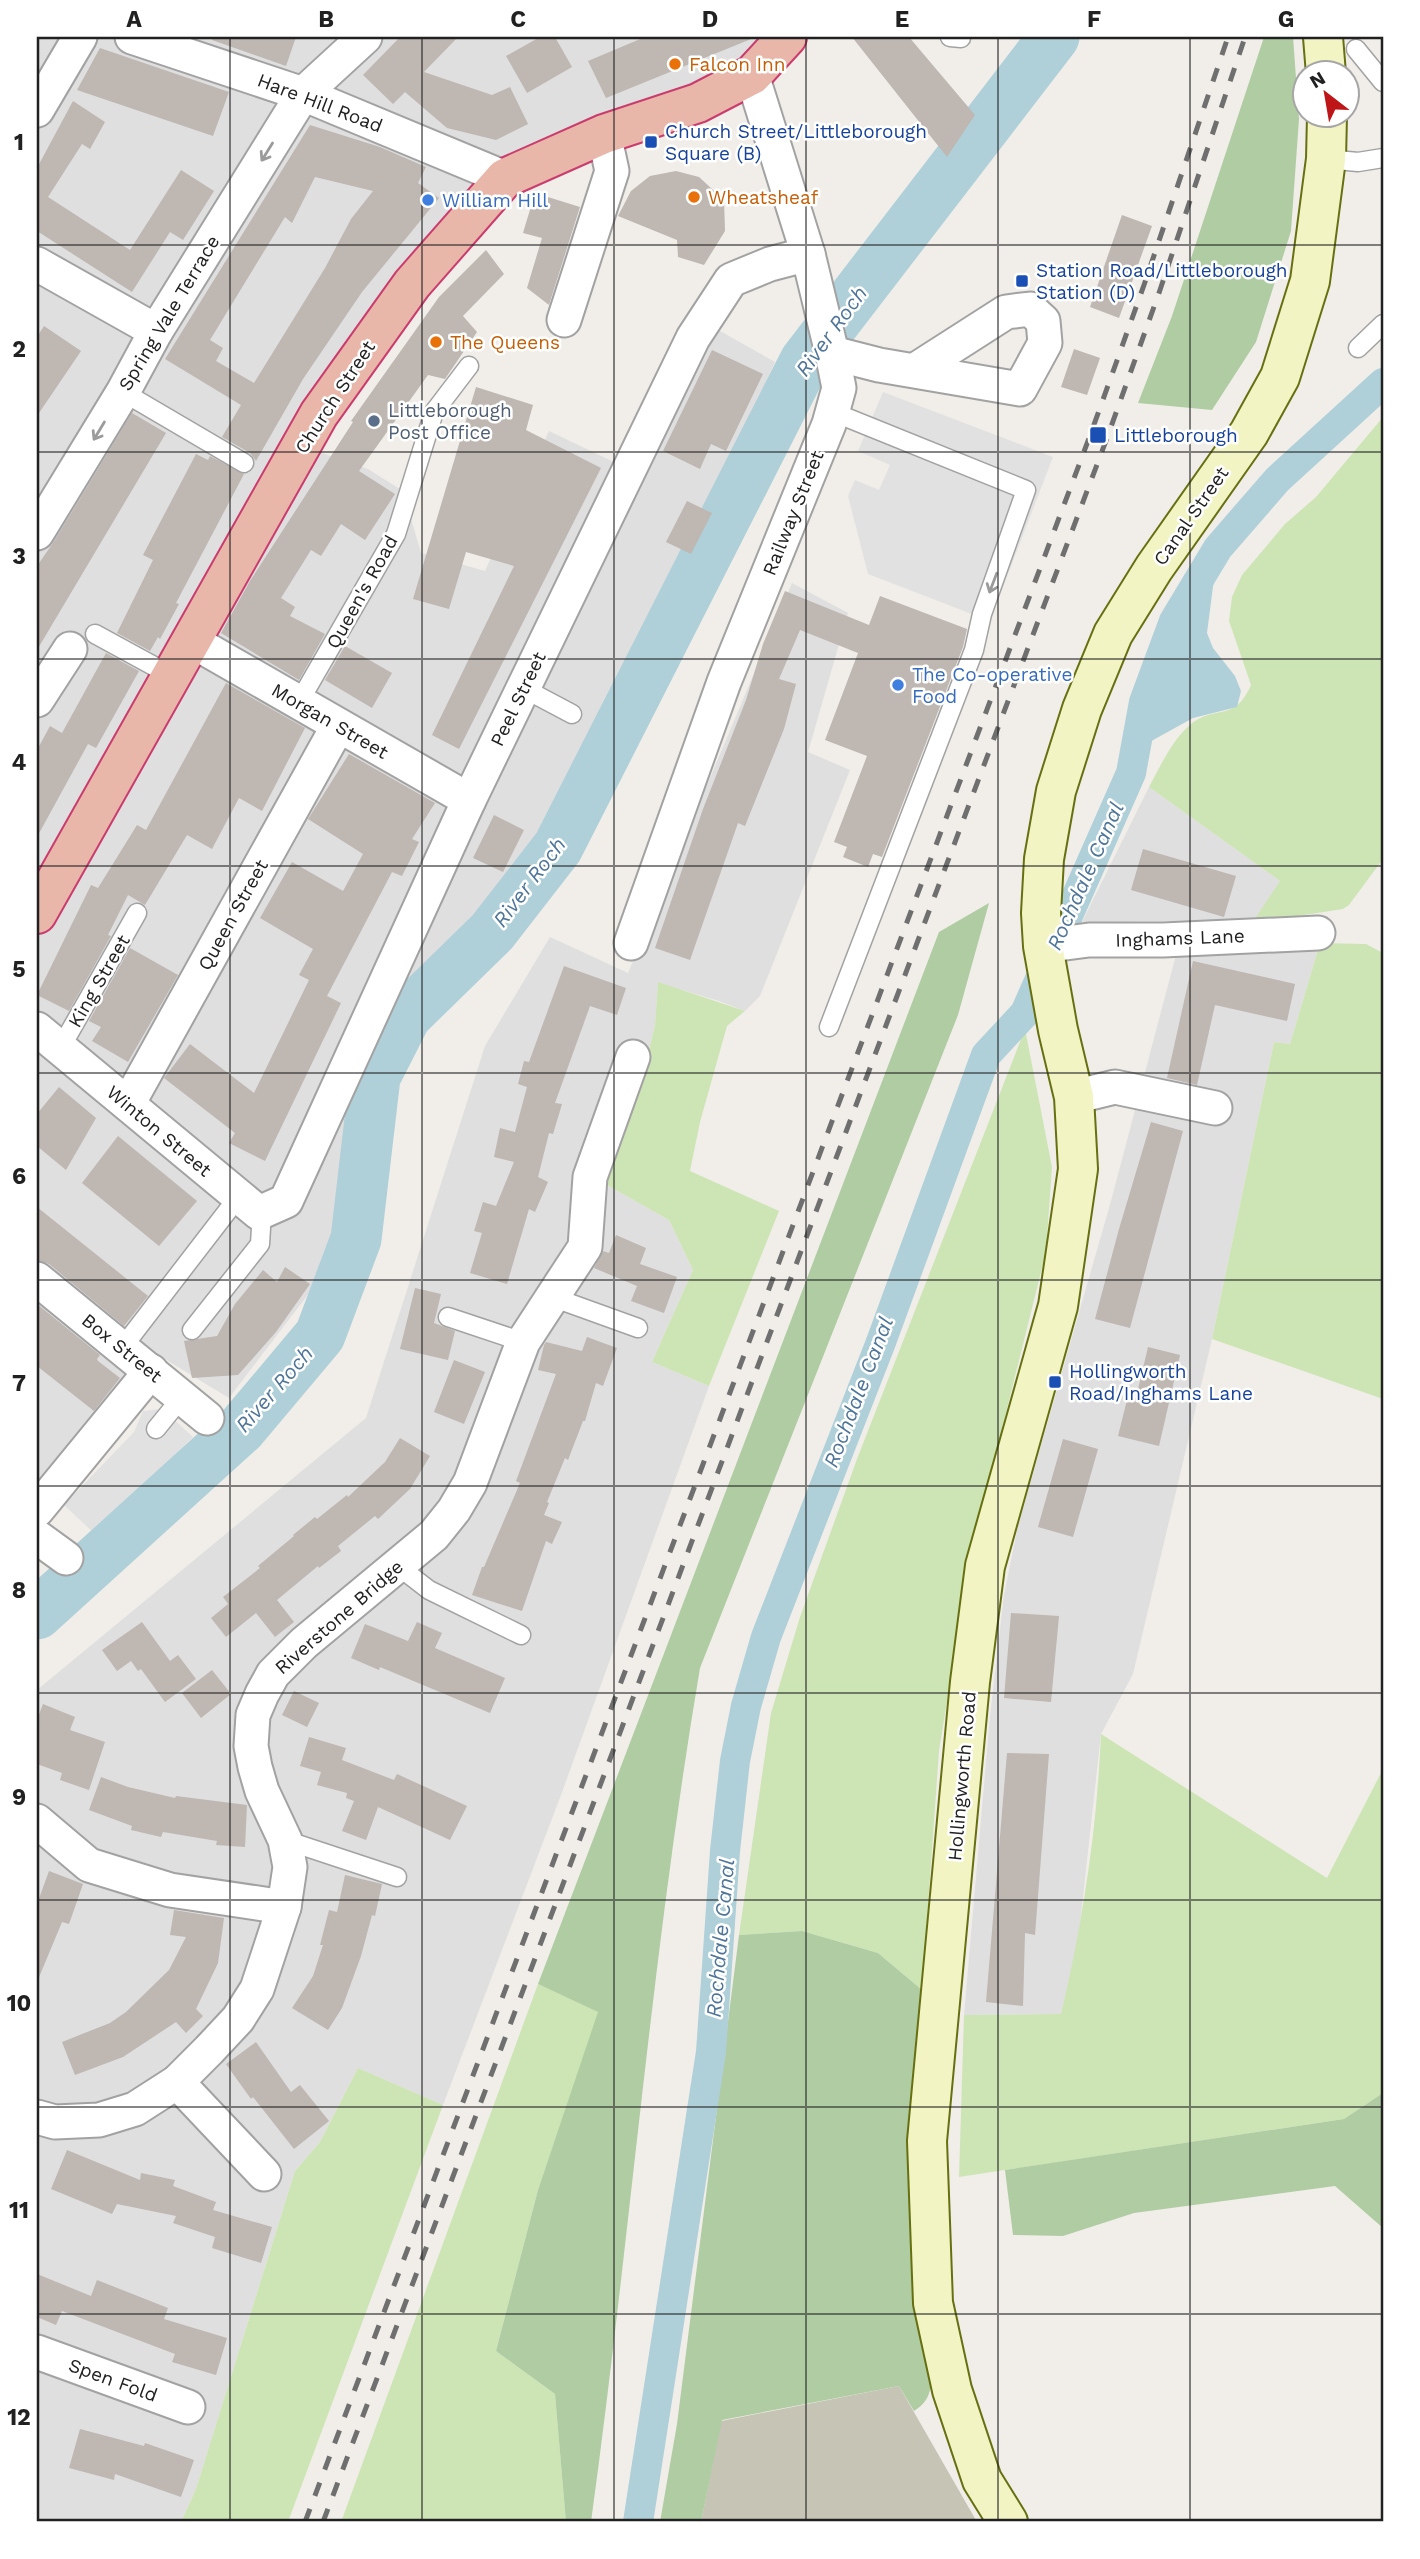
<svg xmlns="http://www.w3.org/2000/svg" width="1420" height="2559" font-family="'Work Sans',sans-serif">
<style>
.residential{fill:#dfdfdf}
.construction{fill:#c5c4b5}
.grass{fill:#cde5b5}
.forest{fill:#afcca2}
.parking{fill:#e1e1e1}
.water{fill:#afd0d9}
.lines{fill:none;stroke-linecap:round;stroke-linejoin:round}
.canal{stroke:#afd0d9;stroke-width:30}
.river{stroke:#afd0d9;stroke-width:51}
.building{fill:#beb7b2;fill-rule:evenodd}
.service-casing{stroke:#a2a2a2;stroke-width:21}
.minor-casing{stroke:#a2a2a2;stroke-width:37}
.secondary-casing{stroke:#677011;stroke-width:42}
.trunk-casing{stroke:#ca3b6e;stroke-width:42}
.service{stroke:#fff;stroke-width:18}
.minor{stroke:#fff;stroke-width:33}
.secondary{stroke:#f2f4c4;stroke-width:38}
.trunk{stroke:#e9b6aa;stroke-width:38}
.rail{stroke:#6f6f6f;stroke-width:5;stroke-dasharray:14 14;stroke-linecap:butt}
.oneway{stroke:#9b9b9b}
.grid{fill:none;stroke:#212121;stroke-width:2;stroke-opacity:0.55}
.food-dot{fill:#e8710a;stroke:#fff;stroke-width:2.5}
.transit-dot{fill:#1a4fb4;stroke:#fff;stroke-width:2.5}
.shop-dot{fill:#3f7fe0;stroke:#fff;stroke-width:2.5}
.service-dot{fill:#5c6f8a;stroke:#fff;stroke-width:2.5}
.labels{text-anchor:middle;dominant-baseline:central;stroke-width:5;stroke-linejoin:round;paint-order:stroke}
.food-label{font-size:19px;fill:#c56008;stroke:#fff;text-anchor:start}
.street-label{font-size:19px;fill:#212121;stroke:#fff}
.transit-label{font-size:19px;fill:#164399;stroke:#fff;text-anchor:start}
.shop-label{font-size:19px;fill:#366cbe;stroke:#fff;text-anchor:start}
.service-label{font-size:19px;fill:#4e5e75;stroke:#fff;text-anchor:start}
.water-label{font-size:21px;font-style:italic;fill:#4f7699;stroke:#fff}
.neatline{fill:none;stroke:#212121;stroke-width:2.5}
.grid-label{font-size:23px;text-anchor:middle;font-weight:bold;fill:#212121}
</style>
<rect width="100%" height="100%" fill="#f1eee9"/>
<!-- residential -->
<g class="residential">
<polygon points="37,37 787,37 752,75 505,178 319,414 322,453 368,469 403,491 421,553 485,571 549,431 618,464 706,323 775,362 637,668 560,825 528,873 457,954 411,993 365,1083 349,1199 316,1284 229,1398 150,1350 37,1500"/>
<polygon points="792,583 848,613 808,752 850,770 760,996 745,1011 719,1001 658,983 655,1025 644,1071 605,1184 669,1220 693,1270 652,1362 709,1386 561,1795 443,2105 358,2068 320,2142 295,2171 196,2489 181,2522 37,2522 37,1690 366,1418 485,1046 550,937 628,973"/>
<polygon points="1149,787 1280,881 1253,923 1328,916 1290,1044 1274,1042 1212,1339 1133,1674 1101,1734 1078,1942 1061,2014 964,2015 990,1716 1004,1595 1018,1526 1111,1201 1185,921 1082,922"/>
</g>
<!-- construction -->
<polygon class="construction" points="899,2386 977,2522 701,2522 721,2421"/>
<!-- grass -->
<g class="grass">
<path d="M1383,417V859L1349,905L1343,909L1252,923L1280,881L1149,787C1161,765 1172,740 1191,724C1217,704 1234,723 1251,685L1229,621L1232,597L1242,575L1285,524L1316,497Z"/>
<polygon points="1320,943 1366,944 1383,953 1383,1399 1212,1339 1274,1042 1290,1044"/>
<polygon points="658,982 745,1011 727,1026 700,1122 690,1171 779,1211 709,1386 652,1362 693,1270 669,1220 605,1184 644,1071 655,1025"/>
<polygon points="1025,1029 1052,1167 1046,1252 971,1553 939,1751 922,1990 878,1953 802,1931 739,1935 771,1713 800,1617 857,1459"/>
<path d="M1101,1734L1327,1878L1383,1769V2093L1344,2119L959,2177L964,2015L1061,2014C1083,1922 1097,1828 1101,1734Z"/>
<polygon points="538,1984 599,2012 538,2190 496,2351 555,2394 566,2522 341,2522"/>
<polygon points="358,2068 443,2105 288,2522 181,2522 196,2489 295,2171 320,2142"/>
</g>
<!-- forest -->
<g class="forest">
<polygon points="1264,37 1293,37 1299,119 1291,231 1256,342 1212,410 1138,403 1172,316"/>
<path d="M989,903L958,1015L700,1668C652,1951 630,2238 591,2522H566L555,2394L496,2351L538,2190L598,2012L538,1984L939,932Z"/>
<path d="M802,1931L878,1953L922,1990L932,2378C930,2394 928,2402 914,2411L899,2386L722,2420L701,2522H660L677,2424L739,1935Z"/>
<polygon points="1383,2093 1383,2228 1335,2186 1134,2213 1063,2236 1013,2235 1005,2170 1344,2119"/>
</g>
<!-- parking -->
<g class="parking">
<polygon points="883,392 1053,457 990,621 868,574 848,496 855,480 879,490 890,465 858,451"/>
<polygon points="162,1409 193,1437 95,1534 64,1505 134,1432 143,1411"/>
</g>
<!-- water -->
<polygon class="water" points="1218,548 1207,633 1213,648 1235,676 1241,691 1237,707 1193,718 1135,750 1144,702 1174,621"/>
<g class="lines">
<!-- canal -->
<polyline class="canal" points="638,2522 711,2052 725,1851 735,1761 746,1706 766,1637 881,1342 986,1055 1025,1013 1131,773 1144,702 1174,621 1218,548 1277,480 1383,383"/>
<!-- river -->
<polyline class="river" points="37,1614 241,1429 320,1335 356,1239 375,1077 406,1016 492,932 558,847 805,361 1054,37"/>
</g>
<!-- building -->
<g class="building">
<polygon points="213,37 296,37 286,66 212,40"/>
<polygon points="400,37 458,37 424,72 492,95 510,87 528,124 496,140 447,128 405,92 393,104 363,75"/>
<polygon points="540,37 555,37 572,67 527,93 506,56"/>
<polygon points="645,37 756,37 606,98 588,61"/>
<polygon points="852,37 909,37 975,115 947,157"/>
<polygon points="100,48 229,92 213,136 77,90"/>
<polygon points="73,101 105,122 90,149 82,144 48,197 130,250 181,170 214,191 183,240 170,232 132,292 37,231 37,168"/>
<path d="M310,125L380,147L426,167L418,183L439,198L362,292L303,379L256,461L250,453L222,437L241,405L165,359ZM315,177L373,191L351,219L325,268L254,383L216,361L223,348L210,340L285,217L292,223Z"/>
<polygon points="676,171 699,177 724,200 725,231 704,265 678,257 677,240 618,216 631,191 650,176"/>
<polygon points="535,193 580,207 549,305 527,288 542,238 523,233"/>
<polygon points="1122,215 1152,226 1119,318 1090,307"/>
<polygon points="486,250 504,274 463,316 477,332 445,379 428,375 359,471 395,494 365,540 341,524 321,556 311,550 281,598 295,607 290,616 325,634 299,680 221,633 250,581 353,422 351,421 439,297"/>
<polygon points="44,326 81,351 37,416 37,337"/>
<polygon points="1074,349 1100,358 1087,395 1061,387"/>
<polygon points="712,350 763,374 726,451 711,444 700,469 663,451"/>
<polygon points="476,387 533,405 526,430 601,468 459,749 432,735 514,566 466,552 449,609 413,599"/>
<polygon points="132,413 166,433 37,650 37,566 53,543"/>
<polygon points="196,454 208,460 210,456 244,474 176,603 179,604 160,639 158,637 150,651 117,633 153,560 143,555"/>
<polygon points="687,501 712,513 691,554 666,542"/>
<polygon points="785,591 869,625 880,596 967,629 963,647 882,857 873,854 868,867 843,857 847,847 834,842 867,756 825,740 858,653 800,630 779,679 796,684 784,729 745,826 738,823 690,960 655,948 703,809 746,700 763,644"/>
<polygon points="345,646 392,673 372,708 325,680"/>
<polygon points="106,653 139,671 96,748 88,744 37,837 37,750 50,726 62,733"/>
<polygon points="226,683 305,728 262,811 239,798 212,849 187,835 145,905 128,895 108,935 111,936 69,1011 37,995 91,885 98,888 137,825 146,830"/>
<polygon points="349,754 435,803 412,839 419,842 402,876 392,872 327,996 341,1003 265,1161 229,1143 235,1133 164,1078 190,1044 254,1093 309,980 299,975 313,949 260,918 292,862 343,891 363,854 308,819"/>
<polygon points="494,815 524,830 503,872 473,858"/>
<polygon points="1143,849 1236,876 1224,917 1131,890"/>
<polygon points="130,948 178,975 128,1062 92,1041 101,1027 89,1021"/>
<polygon points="1193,961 1295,984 1287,1021 1215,1005 1197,1085 1167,1078"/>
<polygon points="564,966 626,988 617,1015 590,1006 555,1103 562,1104 553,1134 549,1133 538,1177 548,1182 535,1212 529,1209 507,1284 470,1273 482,1233 474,1231 483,1202 496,1206 514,1162 494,1157 500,1128 515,1132 527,1087 518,1084 524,1061 529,1062"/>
<polygon points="59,1087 96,1118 66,1170 37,1146 37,1114"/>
<polygon points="1151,1122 1183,1131 1130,1328 1095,1319 1119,1229"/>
<polygon points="118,1136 197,1201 159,1246 82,1183"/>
<polygon points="37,1207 148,1296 124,1326 49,1264 37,1260"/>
<polygon points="616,1235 646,1248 640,1264 677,1277 664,1313 631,1301 637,1286 594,1268 603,1251 609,1253"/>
<polygon points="285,1267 310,1284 276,1332 238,1375 192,1378 184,1341 217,1336 235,1304 263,1270 277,1282"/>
<polygon points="415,1288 441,1294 434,1323 455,1331 448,1360 400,1349"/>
<polygon points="37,1304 100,1355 97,1359 98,1361 120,1378 94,1411 37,1366"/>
<polygon points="587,1337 617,1348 603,1386 596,1383 585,1421 583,1421 568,1460 565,1458 547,1502 549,1503 544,1515 562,1522 552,1544 546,1541 522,1611 472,1595 482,1567 484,1567 520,1483 516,1481 556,1374 538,1370 544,1345 546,1342 582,1351"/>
<polygon points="1148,1347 1180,1355 1159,1446 1118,1436 1128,1396 1136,1398"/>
<polygon points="454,1360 485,1372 464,1424 434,1412"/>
<polygon points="400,1438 430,1456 410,1489 378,1519 375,1516 338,1546 341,1551 319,1568 318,1566 277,1600 294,1622 275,1637 256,1613 226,1637 211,1618 228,1604 223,1597 260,1568 258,1566 294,1536 293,1535 315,1517 317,1519 347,1495 348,1497 385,1462"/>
<polygon points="1063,1439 1098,1449 1073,1537 1038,1527"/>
<polygon points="1011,1613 1059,1616 1051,1702 1004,1698"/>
<polygon points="142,1622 170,1661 178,1655 196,1679 165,1702 141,1669 138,1671 131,1661 117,1671 102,1650"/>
<polygon points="417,1622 442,1633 435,1648 505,1678 490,1713 380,1667 379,1670 351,1658 365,1624 408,1641"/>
<polygon points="212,1670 231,1694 201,1718 182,1693"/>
<polygon points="294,1691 319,1703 307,1727 282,1715"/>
<polygon points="43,1704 75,1717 70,1730 105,1742 89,1790 60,1780 62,1773 37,1764 37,1720"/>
<polygon points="309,1737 346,1748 342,1760 394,1780 397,1774 467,1806 450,1840 378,1807 366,1840 342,1831 354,1801 346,1798 347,1793 317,1785 321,1772 300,1766"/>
<polygon points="1007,1753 1049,1754 1035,1935 1025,1933 1023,2006 986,2002"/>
<polygon points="101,1777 128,1787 175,1798 176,1796 247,1805 245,1847 216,1845 217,1841 163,1832 161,1837 131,1830 132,1826 89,1810"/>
<polygon points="49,1871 83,1884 69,1924 62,1922 37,1982 37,1904"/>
<polygon points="345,1875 382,1884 375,1916 372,1915 361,1956 342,2008 328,2030 292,2008 313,1976 323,1945 320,1945 329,1910 337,1912"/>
<polygon points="174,1910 224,1918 218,1963 196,2009 203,2016 186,2033 176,2022 123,2057 75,2075 62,2042 110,2023 126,2012 169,1970 186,1937 170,1935"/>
<polygon points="256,2042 291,2092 300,2085 329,2121 294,2149 253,2097 251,2099 226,2064"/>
<polygon points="67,2150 140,2180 141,2173 175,2180 173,2186 216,2202 213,2210 272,2227 261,2263 212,2248 215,2237 173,2223 176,2216 117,2204 112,2214 51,2189"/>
<polygon points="37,2274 91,2296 97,2280 168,2308 164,2319 227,2338 216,2375 172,2362 175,2354 62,2311 56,2325 37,2317"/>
<polygon points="80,2429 144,2446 145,2443 194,2460 181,2497 115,2474 114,2480 69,2468"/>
</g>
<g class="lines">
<!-- service casing -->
<g class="service-casing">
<g id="service">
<polyline points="950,37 961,38"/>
<polyline points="1356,49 1383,82"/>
<polyline points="1326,159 1358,162 1383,158"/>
<polyline points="1358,348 1383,324"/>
<polyline points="123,392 244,463"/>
<polyline points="95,634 172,676"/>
<polyline points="523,688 572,714"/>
<polyline points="299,702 396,534 434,412 469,366"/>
<polyline points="829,1027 974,650 982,614 1026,490 833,412"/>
<polyline points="60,1049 137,913"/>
<polyline points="552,1297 638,1328"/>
<polyline points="448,1317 523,1342"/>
<polyline points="192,1330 260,1244 262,1212"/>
<polyline points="122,1348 239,1196"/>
<polyline points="156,1429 182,1397"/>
<polyline points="398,1566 429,1590 521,1635"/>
<polyline points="285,1840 397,1877"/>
</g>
</g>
<!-- minor casing -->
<g class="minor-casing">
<g id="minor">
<polyline points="132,37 303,94 505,178"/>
<polyline points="37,110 80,37"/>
<polyline points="37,264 156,331"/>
<polyline points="564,320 612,171 604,134"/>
<polyline points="832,353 879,365 1020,389 1045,343 1043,321 1030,309 1006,312 917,369"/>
<polyline points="37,533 123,392 156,331 303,94 365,37"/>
<polyline points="192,641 469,800"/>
<polyline points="37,700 70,649"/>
<polyline points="631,943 724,682 829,424 839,388 832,353 808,254 752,75"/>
<polyline points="1043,946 1089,940 1163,940 1318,933"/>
<polyline points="37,1029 259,1213 286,1201 469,800 693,338 731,280 770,264 808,254"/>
<polyline points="1074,1097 1115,1087 1215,1108"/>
<polyline points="128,1104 338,726"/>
<polyline points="37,1279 207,1418"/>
<polyline points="37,1510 151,1371"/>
<polyline points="37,1537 66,1558"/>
<polyline points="37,1821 89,1865 170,1890 284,1907"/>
<polyline points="177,2082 264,2174"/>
<polyline points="37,2117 55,2122 99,2120 135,2109 177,2082 209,2050 238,2019 257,1989 284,1907 290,1867 285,1840 262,1791 255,1767 251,1746 253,1715 262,1694 273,1674 304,1643 434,1535 454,1510 470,1483 523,1342 585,1247 590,1177 633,1057"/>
<polyline points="37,2352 188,2407"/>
</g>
</g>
<!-- secondary casing -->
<g class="secondary-casing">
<g id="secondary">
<polyline points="1323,37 1326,74"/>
<polyline points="1008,2522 982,2480 952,2390 933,2303 927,2141 970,1682 985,1566 1058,1306 1078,1169 1074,1097 1058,1030 1043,946 1041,913 1044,859 1056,791 1082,709 1113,634 1154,568 1249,433 1280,377 1310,281 1326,159 1327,116"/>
</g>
</g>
<!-- trunk casing -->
<g class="trunk-casing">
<polyline id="trunk" points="37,914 319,414 412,284 505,178 604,134 698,103 752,75 787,37"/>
</g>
<!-- service -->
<use href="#service" class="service"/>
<!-- minor -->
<use href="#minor" class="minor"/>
<!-- secondary -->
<use href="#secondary" class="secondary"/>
<!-- trunk -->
<use href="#trunk" class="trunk"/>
<!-- rail -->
<g class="rail">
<polyline points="305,2522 1091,433 1144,285 1228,37"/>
<polyline points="323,2522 1107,438 1160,290 1245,37"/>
</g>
</g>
<!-- one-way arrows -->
<defs><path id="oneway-shaft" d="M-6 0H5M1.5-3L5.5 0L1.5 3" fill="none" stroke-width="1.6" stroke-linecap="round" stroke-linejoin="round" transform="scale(1.75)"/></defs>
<g class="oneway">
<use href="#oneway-shaft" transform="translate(267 152) rotate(122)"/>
<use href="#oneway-shaft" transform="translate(99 431) rotate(121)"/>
<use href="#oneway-shaft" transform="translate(993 583) rotate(111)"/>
</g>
<!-- grid -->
<path class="grid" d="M230,37V2522M422,37V2522M614,37V2522M806,37V2522M998,37V2522M1190,37V2522M37,245H1383M37,452H1383M37,659H1383M37,866H1383M37,1073H1383M37,1280H1383M37,1486H1383M37,1693H1383M37,1900H1383M37,2107H1383M37,2314H1383"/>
<!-- markers -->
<g class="food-dot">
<circle cx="675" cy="64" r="7"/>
<circle cx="694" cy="197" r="7"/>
<circle cx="436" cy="342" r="7"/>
</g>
<g class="transit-dot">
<rect x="644" y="135" width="14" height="14" rx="3.5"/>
<rect x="1015" y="274" width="14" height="14" rx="3.5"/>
<rect x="1089" y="426" width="18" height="18" rx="3.5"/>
<rect x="1048" y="1375" width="14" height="14" rx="3.5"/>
</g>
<g class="shop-dot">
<circle cx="428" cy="200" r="7"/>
<circle cx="898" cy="685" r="7"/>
</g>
<circle class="service-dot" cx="374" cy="421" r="7"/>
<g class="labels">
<!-- food labels -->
<g class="food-label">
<text x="689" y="64">Falcon Inn</text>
<text x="708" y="197">Wheatsheaf</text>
<text x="450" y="342">The Queens</text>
</g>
<!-- street labels -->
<g class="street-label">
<text transform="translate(320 103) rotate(21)">Hare Hill Road</text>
<text transform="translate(169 313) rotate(-59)">Spring Vale Terrace</text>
<text transform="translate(335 397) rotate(-57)">Church Street</text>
<text transform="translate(793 513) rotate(-68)">Railway Street</text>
<text transform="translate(1191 516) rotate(-55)">Canal Street</text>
<text transform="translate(362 592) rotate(-61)">Queen's Road</text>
<text transform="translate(518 699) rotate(-64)">Peel Street</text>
<text transform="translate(330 721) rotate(30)">Morgan Street</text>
<text transform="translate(233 915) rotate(-61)">Queen Street</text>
<text transform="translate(1180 938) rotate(-2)">Inghams Lane</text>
<text transform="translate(99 981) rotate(-60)">King Street</text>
<text transform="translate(159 1131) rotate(40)">Winton Street</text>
<text transform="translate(122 1348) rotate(39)">Box Street</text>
<text transform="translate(339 1617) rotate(-41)">Riverstone Bridge</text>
<text transform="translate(962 1776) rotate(-85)">Hollingworth Road</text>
<text transform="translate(113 2380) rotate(20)">Spen Fold</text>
</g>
<!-- transit labels -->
<g class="transit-label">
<text x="665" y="131">Church Street/Littleborough<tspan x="665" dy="22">Square (B)</tspan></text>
<text x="1036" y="270">Station Road/Littleborough<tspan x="1036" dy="22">Station (D)</tspan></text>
<text x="1114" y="435">Littleborough</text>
<text x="1069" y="1371">Hollingworth<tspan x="1069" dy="22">Road/Inghams Lane</tspan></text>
</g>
<!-- shop labels -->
<g class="shop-label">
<text x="442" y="200">William Hill</text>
<text x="912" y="674">The Co-operative<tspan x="912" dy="22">Food</tspan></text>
</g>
<!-- service labels -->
<g class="service-label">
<text x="388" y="410">Littleborough<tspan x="388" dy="22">Post Office</tspan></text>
</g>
<!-- water labels -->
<g class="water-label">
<text transform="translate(831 331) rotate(-54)">River Roch</text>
<text transform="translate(1085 876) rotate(-66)">Rochdale Canal</text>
<text transform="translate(529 882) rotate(-53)">River Roch</text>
<text transform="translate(274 1389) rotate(-49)">River Roch</text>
<text transform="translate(858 1392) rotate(-69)">Rochdale Canal</text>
<text transform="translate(720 1938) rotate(-85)">Rochdale Canal</text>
</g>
</g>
<!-- border -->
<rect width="1420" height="2559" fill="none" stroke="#ffffff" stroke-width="77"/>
<!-- north arrow -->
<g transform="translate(1326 94) rotate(329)"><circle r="33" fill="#ffffff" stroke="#a6a6a6" stroke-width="2"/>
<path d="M0-5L12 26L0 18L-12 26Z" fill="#be1518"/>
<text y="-10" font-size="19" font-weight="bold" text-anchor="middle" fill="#212121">N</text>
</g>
<rect x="38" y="38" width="1344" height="2482" class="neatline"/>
<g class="grid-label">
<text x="134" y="27">A</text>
<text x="326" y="27">B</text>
<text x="518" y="27">C</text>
<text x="710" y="27">D</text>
<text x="902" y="27">E</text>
<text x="1094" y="27">F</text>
<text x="1286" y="27">G</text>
<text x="19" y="150">1</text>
<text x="19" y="357">2</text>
<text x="19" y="564">3</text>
<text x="19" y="770">4</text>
<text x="19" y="977">5</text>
<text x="19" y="1184">6</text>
<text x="19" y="1391">7</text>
<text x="19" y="1598">8</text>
<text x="19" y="1805">9</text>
<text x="19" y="2011">10</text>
<text x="19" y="2218">11</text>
<text x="19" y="2425">12</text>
</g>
</svg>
